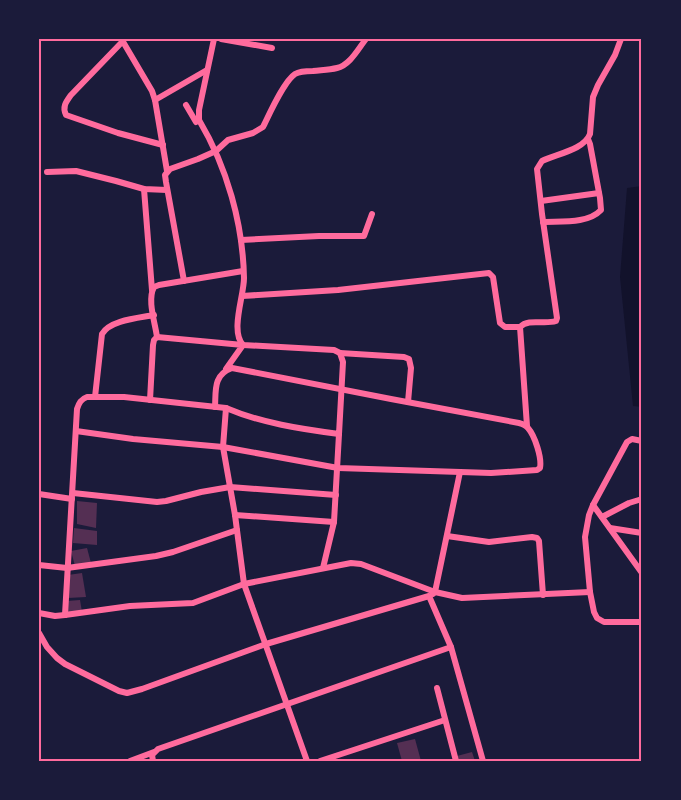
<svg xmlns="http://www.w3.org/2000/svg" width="681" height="800" font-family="'Alegreya Sans',sans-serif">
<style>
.water{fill:#12122b}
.building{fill:#542f53}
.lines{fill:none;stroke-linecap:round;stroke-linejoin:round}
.minor{stroke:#ff6b9d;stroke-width:6}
.neatline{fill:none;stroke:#ff6b9d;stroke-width:2}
</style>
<rect width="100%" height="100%" fill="#1b1b3a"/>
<!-- water -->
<polygon class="water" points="642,186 642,407 633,406 620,277 627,188"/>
<!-- building -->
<g class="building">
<polygon points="77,501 97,503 96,528 77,524"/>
<polygon points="74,528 97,531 97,545 73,543"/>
<polygon points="87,548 91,563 75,566 71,551"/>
<polygon points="82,573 86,597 68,598 68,575"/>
<polygon points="80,600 82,612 67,613 67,601"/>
<polygon points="415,739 421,761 402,761 397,743"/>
<polygon points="472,752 475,761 459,761 457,756"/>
</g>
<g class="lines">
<!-- minor -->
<g class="minor">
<polyline points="221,39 272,48"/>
<polyline points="122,40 152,91 155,100 167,171"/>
<path d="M123,41L71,95C66,102 62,107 66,115L118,133L163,145"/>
<polyline points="155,100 207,70"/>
<polyline points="186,105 196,122 199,120"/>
<polyline points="47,172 76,171 116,181 144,189 167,190"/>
<polyline points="144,189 152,290"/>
<polyline points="541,201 599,193"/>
<path d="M543,222C561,221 588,224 601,210L600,198L590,144L588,139"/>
<polyline points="241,240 319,236 364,236 372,214"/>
<path d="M184,281L166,182L165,175L170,169L198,159L216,151L228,140L253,133L263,127C269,115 284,81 295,74C300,71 307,71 313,71C321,70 329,70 337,68C350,65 358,49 366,39"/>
<polyline points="242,296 338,290 489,273 493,277 500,323 505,327 520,327"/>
<path d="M157,337C155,322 147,300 154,287L159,285L243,271"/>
<polyline points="340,353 404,357 409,359 411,368 408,402"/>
<path d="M95,397L102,334C110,320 139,318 154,315"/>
<polyline points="150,400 153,345 154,340 157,337 243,345 226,369"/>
<polyline points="226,408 223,447 235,515 244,584 307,761"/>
<path d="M527,426L520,327C529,318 544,325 556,321L557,318L542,214L537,169L542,161C556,154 584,150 590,134L593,97L598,85L615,55L621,39"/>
<path d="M76,431L133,439L223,447L338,468L491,473L537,470L540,468C542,458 535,436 528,428C526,425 523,424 519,423L391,399L232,368C213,375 216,390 215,407"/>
<polyline points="73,493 157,502 166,501 201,492 230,487 336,495"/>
<polyline points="39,494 72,499"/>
<polyline points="593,505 627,442 632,439 642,441"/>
<polyline points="235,515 334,522 323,568"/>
<polyline points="602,517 629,503 642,499"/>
<polyline points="334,522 339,434"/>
<polyline points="610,528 642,533"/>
<polyline points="447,536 489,542 532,537 537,538 539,541 543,595"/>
<polyline points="39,565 67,568 156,556 173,552 237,530"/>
<polyline points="642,573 593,505 589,515 585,537 590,592 594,612 597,618 604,622 642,622"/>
<polyline points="433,594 435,592 460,472"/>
<polyline points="39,613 55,616 65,615 130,606 193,603 244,584 351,563 361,564 435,592 462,598 590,592"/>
<path d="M65,615L77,409C79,403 81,399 87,397H124L226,408C261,423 301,429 339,434L343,362L340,353L334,350L243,345C230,331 244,296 244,278C243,224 227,167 199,120V110L214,39"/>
<polyline points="39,633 47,647 57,658 65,664 119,691 127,693 142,689 266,644 429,596 451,647 158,749 152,755 153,761"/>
<polyline points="451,647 483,761"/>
<polyline points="437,688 456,761"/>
<polyline points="130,761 154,752"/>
<polyline points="320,761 445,720"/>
</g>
</g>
<!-- border -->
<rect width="681" height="800" fill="none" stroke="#1b1b3a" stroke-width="81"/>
<rect x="40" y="40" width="600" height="720" class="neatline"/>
</svg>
